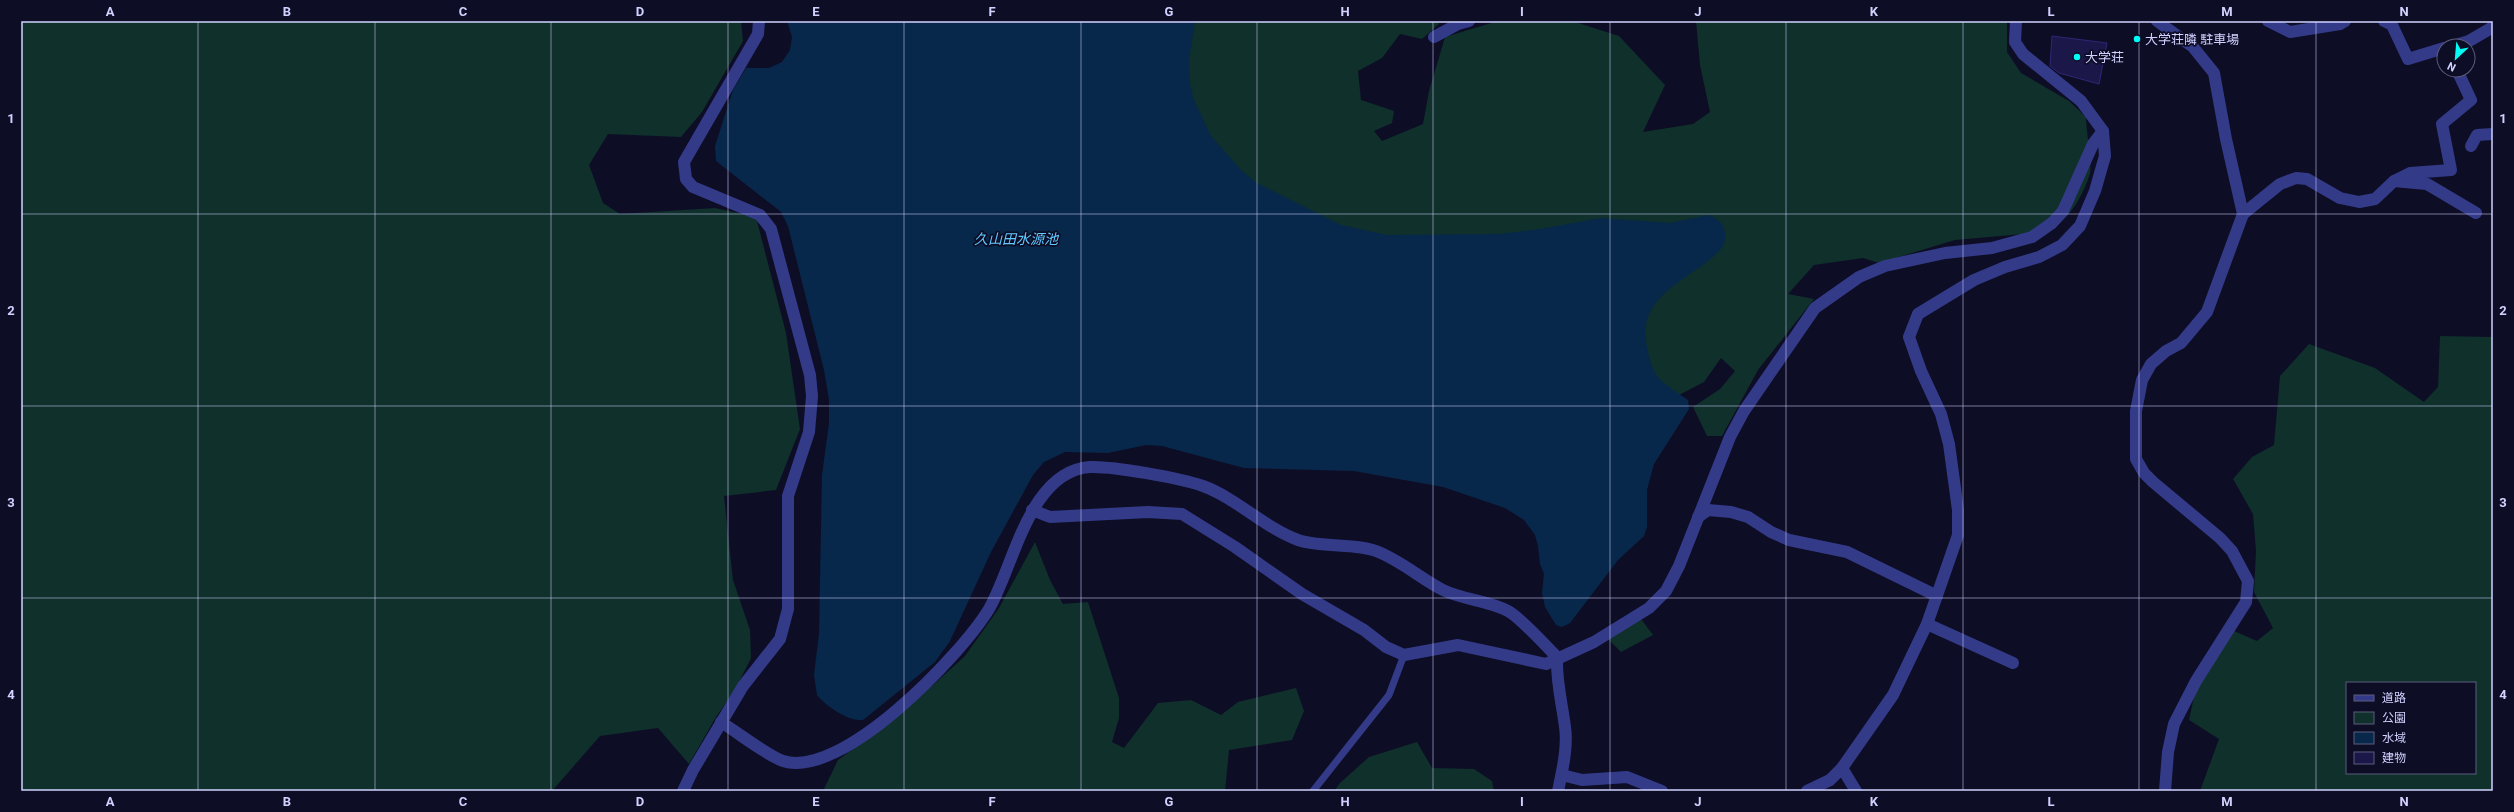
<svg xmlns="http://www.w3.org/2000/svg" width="2514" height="812" font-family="Roboto,'Noto Sans JP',sans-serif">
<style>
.green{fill:#0f302b;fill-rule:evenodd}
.water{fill:#07284a}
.building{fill:#1b1748;stroke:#2d2776}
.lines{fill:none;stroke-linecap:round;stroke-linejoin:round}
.lane{stroke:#333b89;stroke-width:7}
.street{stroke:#333b89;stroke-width:12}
.grid{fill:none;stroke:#d1d2ff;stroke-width:1;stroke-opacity:0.55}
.poi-dot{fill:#00fcf6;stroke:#0e0d26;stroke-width:1.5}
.labels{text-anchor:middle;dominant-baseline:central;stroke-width:3.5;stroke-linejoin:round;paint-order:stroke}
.poi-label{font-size:13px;fill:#d1d2ff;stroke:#0e0d26;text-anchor:start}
.water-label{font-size:14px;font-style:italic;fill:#5fc9ff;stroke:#0e0d26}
.neatline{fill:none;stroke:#d1d2ff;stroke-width:1.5}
.grid-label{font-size:13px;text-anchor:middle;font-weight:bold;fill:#d1d2ff}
</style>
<rect width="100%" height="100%" fill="#0e0d26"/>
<!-- green -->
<g class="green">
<polygon points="21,21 741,21 743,41 702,112 681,137 608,134 589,165 603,203 620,214 715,208 756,217 786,333 800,429 776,490 724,496 733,580 750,630 751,658 735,690 716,717 689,764 658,728 600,736 552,791 21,791"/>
<path d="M1176,21H1438L1439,24L1422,39L1400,34L1382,58L1358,71L1361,100L1394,111L1392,123L1374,131L1382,141L1423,124L1429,91L1445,37L1498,21H1572L1619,36L1665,85L1643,132L1693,124L1710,112L1700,65L1696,21H2007V52L2021,73L2069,101L2086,117C2086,129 2092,164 2090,173C2083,197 2067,224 2044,232L1955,240L1879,263L1863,258L1814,265L1788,294L1814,299L1758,370L1722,436H1707L1693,407L1720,389L1735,371L1721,358L1704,382L1679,395L1635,364L1670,223L1382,247L1206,166Z"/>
<path d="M2440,336L2493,337V791H2200L2219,739L2189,720L2195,692L2234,631L2257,641L2273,628L2254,592L2256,551L2253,514L2233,479L2252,457L2274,445L2280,376L2309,344L2375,368L2424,402L2438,387ZM2347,683H2475V773H2347Z"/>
<polygon points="1035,542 1050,580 1063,604 1088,602 1119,698 1119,718 1112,742 1124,748 1158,703 1191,700 1221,715 1238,702 1296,688 1304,711 1292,740 1229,750 1225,791 823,791 838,760 901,714 965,656 999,608"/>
<polygon points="1641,619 1653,635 1621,652 1606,637"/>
<polygon points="1417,742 1432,768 1474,769 1492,781 1494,791 1334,791 1340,783 1369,757"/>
</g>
<!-- water -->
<path class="water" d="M787,21H1195L1189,60L1190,84L1194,100L1211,136L1242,171L1257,183L1341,225L1387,235L1500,234L1540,229L1601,218L1670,223L1709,215C1725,220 1731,239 1719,251C1689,282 1636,294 1647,347C1649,357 1651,367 1657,376C1662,383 1680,394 1688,400L1689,409L1654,464L1647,490V527L1644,536L1618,560L1570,623L1562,627L1556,625L1545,607L1542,593L1544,574L1540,564L1538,546L1535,535L1524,520L1505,508L1443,487L1354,471L1244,468L1162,446L1146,445L1108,453L1065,452L1044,462L1033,475L991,552L950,641L935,662L863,720C847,721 826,706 817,695L814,675L819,634L822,475L829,423V400L824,370L788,226L781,212L716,161L715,146L733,90L746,68H769L782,62L790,50L792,37Z"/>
<!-- building -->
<polygon class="building" points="2052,36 2107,43 2099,84 2059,73 2050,66"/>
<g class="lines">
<!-- lane -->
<polyline class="lane" points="1313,791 1389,695 1404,655"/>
<!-- street -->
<g class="street">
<polyline points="2157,21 2193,47 2214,73 2226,139 2243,214 2207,312 2181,343 2166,351 2151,364 2142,380 2136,411 2136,459 2144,473 2153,482 2220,538 2232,551 2248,581 2246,602 2196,681 2174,724 2168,752 2165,791"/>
<polyline points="2268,21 2290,32 2340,24 2345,21"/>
<polyline points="2384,21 2392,25 2408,59 2444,48"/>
<polyline points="1434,37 1458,24 1469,21"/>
<polyline points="2452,46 2469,41 2493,27"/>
<polyline points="2471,146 2477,135 2493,134"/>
<polyline points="2394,181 2410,173 2451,170 2442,124 2471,100 2457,70"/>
<polyline points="2243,214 2280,184 2296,178 2307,179 2340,198 2359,202 2375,199 2394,181 2427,184 2476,213"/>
<polyline points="1032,510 1050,517 1148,512 1182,514 1235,547 1302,594 1364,630 1386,647 1404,655 1458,645 1546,664 1594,642 1649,608 1666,591 1679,566 1730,437 1744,411 1815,308 1859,277 1885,266 1945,253 1992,248 2032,237 2052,223 2063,211 2093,144 2103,131"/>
<polyline points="1698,517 1708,510 1731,512 1748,517 1771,532 1789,540 1847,552 1937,596"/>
<polyline points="1927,624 2013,663"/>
<path d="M721,722C737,732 768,756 783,761C842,780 961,655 989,609C1014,566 1029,471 1090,467C1113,466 1180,478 1203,486C1236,498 1265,528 1298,540C1322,548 1356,543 1376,551C1400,560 1420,578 1443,590C1463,600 1488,600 1508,611C1521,618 1545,645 1557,657C1556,681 1562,703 1565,727C1568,747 1562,772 1558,791"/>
<polyline points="1842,768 1856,791"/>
<polyline points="1562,775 1582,780 1627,777 1662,791"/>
<polyline points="683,791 693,770 743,686 780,639 788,609 788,496 809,432 812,396 810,375 771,229 760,215 693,187 686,179 684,162 758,34 759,21"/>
<polyline points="1807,791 1830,780 1842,768 1893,695 1927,624 1958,535 1958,510 1949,444 1941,414 1921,371 1909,337 1918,314 1974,280 2005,267 2039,257 2062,245 2080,226 2095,191 2105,156 2103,131 2081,101 2023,54 2015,42 2016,21"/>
</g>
</g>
<!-- grid -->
<path class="grid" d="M198,21V791M375,21V791M551,21V791M728,21V791M904,21V791M1081,21V791M1257,21V791M1433,21V791M1610,21V791M1786,21V791M1963,21V791M2139,21V791M2316,21V791M21,214H2493M21,406H2493M21,598H2493"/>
<!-- markers -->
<g class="poi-dot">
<circle cx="2137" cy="39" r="4"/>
<circle cx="2077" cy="57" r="4"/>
</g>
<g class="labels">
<!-- poi labels -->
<g class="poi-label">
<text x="2145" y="39">大学荘隣 駐車場</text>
<text x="2085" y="57">大学荘</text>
</g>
<!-- water labels -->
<g class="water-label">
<text x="1016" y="239">久山田水源池</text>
</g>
</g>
<!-- border -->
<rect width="2514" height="812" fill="none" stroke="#0e0d26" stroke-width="44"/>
<!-- legend -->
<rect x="2346" y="682" width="130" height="92" fill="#0e0d26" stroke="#5c5c7d"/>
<rect x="2354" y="695" width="20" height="6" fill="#333b89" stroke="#5c5c7d"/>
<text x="2382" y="702" font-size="12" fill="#d1d2ff">道路</text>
<rect x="2354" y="712" width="20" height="12" fill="#0f302b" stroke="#5c5c7d"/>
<text x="2382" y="722" font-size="12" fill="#d1d2ff">公園</text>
<rect x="2354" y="732" width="20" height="12" fill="#07284a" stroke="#5c5c7d"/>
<text x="2382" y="742" font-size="12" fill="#d1d2ff">水域</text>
<rect x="2354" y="752" width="20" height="12" fill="#1b1748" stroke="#5c5c7d"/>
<text x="2382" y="762" font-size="12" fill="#d1d2ff">建物</text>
<!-- north arrow -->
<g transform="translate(2456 58) rotate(206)"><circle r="19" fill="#0e0d26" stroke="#5c5c7d"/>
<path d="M0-3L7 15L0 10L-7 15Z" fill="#00fcf6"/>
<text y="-6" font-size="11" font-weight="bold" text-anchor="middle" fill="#d1d2ff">N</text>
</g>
<rect x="22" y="22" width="2470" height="768" class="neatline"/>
<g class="grid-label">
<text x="110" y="16">A</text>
<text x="287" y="16">B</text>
<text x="463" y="16">C</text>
<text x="640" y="16">D</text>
<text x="816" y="16">E</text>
<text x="992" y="16">F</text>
<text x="1169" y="16">G</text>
<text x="1345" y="16">H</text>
<text x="1522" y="16">I</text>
<text x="1698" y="16">J</text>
<text x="1874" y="16">K</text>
<text x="2051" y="16">L</text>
<text x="2227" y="16">M</text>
<text x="2404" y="16">N</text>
<text x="11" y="123">1</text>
<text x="2503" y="123">1</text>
<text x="11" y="315">2</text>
<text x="2503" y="315">2</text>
<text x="11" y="507">3</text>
<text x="2503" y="507">3</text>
<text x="11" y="699">4</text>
<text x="2503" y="699">4</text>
<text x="110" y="806">A</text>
<text x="287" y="806">B</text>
<text x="463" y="806">C</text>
<text x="640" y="806">D</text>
<text x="816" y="806">E</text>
<text x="992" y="806">F</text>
<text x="1169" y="806">G</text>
<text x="1345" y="806">H</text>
<text x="1522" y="806">I</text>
<text x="1698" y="806">J</text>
<text x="1874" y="806">K</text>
<text x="2051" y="806">L</text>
<text x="2227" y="806">M</text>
<text x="2404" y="806">N</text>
</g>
</svg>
